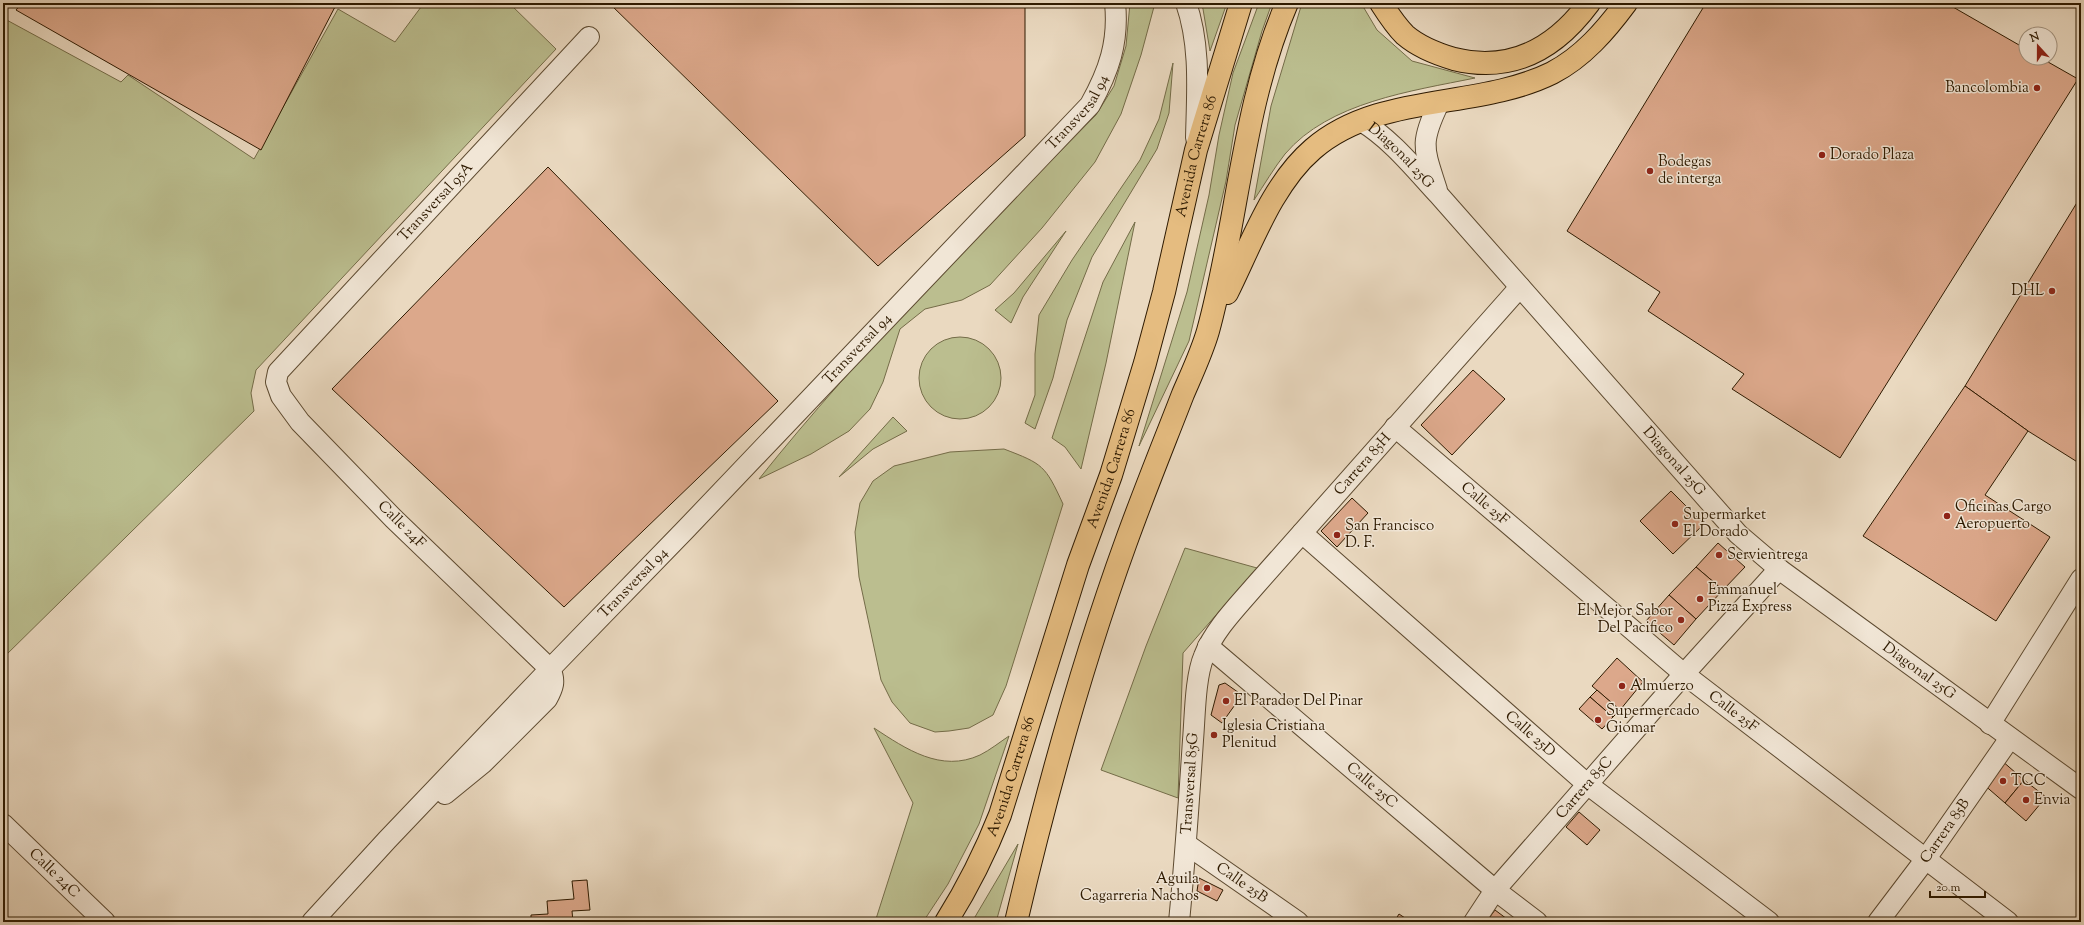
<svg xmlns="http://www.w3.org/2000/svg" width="2084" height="925" font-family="'Sorts Mill Goudy',serif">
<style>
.green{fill:#bbbe8f;stroke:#746c48}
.building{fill:#dca88b;stroke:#2e1a00}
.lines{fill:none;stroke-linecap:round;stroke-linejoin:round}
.minor-casing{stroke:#5d4a30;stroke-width:22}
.major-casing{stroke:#2e1a00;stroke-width:24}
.minor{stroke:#f1e6d6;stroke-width:20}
.major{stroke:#e5bc80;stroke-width:22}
.poi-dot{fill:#8f2418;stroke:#f1e6d6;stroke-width:1.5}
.labels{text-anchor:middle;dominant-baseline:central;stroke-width:3;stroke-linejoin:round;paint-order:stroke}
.poi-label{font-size:15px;fill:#2e1a00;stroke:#f1e6d6;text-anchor:start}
.street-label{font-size:15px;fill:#2e1a00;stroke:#f1e6d6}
</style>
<rect width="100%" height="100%" fill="#ead9c0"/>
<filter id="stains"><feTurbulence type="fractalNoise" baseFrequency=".005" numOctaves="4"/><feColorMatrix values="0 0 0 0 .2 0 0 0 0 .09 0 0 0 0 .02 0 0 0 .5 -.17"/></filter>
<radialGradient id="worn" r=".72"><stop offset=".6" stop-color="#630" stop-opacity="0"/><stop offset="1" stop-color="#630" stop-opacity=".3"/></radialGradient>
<!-- green -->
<g class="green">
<polygon points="424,3 509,3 556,49 256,370 251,393 254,411 3,658 3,18 121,82 128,75 254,159 338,9 395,42"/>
<path d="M1130,3H1155L1141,55L1121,114L1095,162L1042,228L990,285L962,300L925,309L900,329L883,382L870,409L849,431L811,454L759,479C862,350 980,233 1096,115L1114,86L1126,46Z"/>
<polygon points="1201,3 1227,3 1210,51 1203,9"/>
<polygon points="1259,3 1272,3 1262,31 1235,125 1226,181 1189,341 1139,446 1187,292 1209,195 1219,135 1233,73"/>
<path d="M1302,3H1361L1377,30L1412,61L1475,78C1412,91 1329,102 1285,154C1274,168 1264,185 1254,200L1271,106Z"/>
<polygon points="1173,63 1169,113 1157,149 1092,257 1067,320 1053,378 1035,429 1025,423 1035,395 1035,354 1039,315 1072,260 1140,160 1159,119"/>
<polygon points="1135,222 1106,363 1081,469 1065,447 1052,438 1103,282"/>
<polygon points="1066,231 1023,297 1011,323 995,310 1014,293"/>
<circle cx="960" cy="378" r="41"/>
<polygon points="893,417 907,431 873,449 839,477"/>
<path d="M1004,449C1043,464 1045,465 1063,504L1006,686L993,715L969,728L949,731L935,732L910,723L892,702L881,680L859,577L855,532L860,503L873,481L894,466L950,452Z"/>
<polygon points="1185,548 1257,568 1183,653 1178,798 1101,770 1146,646"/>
<path d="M874,728C906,749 941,773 980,755C990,750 1000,742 1009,736L979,824L948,884L923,922H875L913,803Z"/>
<polygon points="1018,844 996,922 972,922"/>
</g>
<!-- building -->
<g class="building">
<polygon points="22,3 337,3 261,150 16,10"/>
<polygon points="609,3 1025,3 1025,136 878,266"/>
<polygon points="1706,3 1946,3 2026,49 2026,58 2041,58 2078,79 1840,458 1732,389 1744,374 1648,311 1660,292 1567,231"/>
<polygon points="548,167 778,401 564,607 332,389"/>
<polygon points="2081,196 2081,460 2079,463 2028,431 1965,386"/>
<polygon points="1473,370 1505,399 1452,455 1421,425"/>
<polygon points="1965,386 2028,431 1985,495 2050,537 1996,621 1863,536"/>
<polygon points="1671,491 1704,524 1673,554 1640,521"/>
<polygon points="1352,498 1368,513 1337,547 1321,531"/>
<polygon points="1718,543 1745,567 1723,590 1696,567"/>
<polygon points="1696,567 1723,590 1696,619 1669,595"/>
<polygon points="1669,595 1696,619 1674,645 1646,621"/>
<polygon points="1617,658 1643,682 1620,710 1592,686"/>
<polygon points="1225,683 1242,695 1222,723 1211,715 1219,685"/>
<polygon points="1597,690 1620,710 1613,717 1590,697"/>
<polygon points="1590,697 1613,717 1602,729 1579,709"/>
<polygon points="2001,760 2024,780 2005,803 1982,783"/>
<polygon points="2024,780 2046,797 2026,821 2005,803"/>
<polygon points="1579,812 1600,830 1587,845 1566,827"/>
<polygon points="1199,878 1223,890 1217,901 1197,891"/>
<polygon points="587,880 590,910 572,911 573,922 531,922 531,915 548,914 547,901 574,899 572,881"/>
<polygon points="1495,910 1511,922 1486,922"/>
<polygon points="1399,914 1411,922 1394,922"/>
</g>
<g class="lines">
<!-- minor casing -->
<g class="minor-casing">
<g id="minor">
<path d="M1186,3C1201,46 1197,93 1196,138"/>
<path id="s1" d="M1361,121C1391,139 1414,168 1438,194L1738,534L1779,569L2081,789"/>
<path d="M1437,190C1424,149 1419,144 1439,103"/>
<path id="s2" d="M1395,427L1684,674L2008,922"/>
<path id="s3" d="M1302,533L1587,784L1769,922"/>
<path id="s4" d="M1208,646L1495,890L1537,922"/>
<polyline points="1990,724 2081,579"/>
<path id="s5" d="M445,794L483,763L547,699C553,688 556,681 550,669L394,519L300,422L281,396L276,382L278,372L589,37"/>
<path id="s6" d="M3,824L105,922"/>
<path id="s7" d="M1186,844L1298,922"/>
<path id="s8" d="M312,922L387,840L550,669L685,530L1090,105C1109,71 1119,42 1115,3"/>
<path id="s9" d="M1179,922C1185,861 1189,801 1193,740C1195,717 1195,677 1204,656C1214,630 1236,608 1254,587L1520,287"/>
<path id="s10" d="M1474,922L1495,890L1684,674L1779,569"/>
<path id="s11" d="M1878,922L1925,860L2010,738"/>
</g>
</g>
<!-- major casing -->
<g class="major-casing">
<g id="major">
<path d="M1381,3C1388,14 1396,26 1405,35C1419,47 1437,54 1454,59C1511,73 1555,49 1589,3"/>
<path d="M1227,293C1251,245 1272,184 1313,149C1379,92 1477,110 1552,73C1583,57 1606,30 1626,3"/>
<path id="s12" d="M946,922C968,887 985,853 1000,815L1078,565L1111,475L1145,363L1164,292L1196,150L1241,3"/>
<path d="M1016,922C1046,794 1081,666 1126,542C1144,492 1164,443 1183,394C1192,373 1202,352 1208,331C1238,222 1242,107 1287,3"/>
</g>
</g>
<!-- minor -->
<use href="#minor" class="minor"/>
<!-- major -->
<use href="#major" class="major"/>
</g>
<!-- markers -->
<g class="poi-dot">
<circle cx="2037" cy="88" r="4"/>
<circle cx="1822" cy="155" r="4"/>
<circle cx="1650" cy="171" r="4"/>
<circle cx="2052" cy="291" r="4"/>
<circle cx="1947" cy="516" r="4"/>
<circle cx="1675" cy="524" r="4"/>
<circle cx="1337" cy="535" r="4"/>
<circle cx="1719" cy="555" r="4"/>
<circle cx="1700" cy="599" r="4"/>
<circle cx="1681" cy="620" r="4"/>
<circle cx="1622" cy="686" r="4"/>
<circle cx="1226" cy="701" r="4"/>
<circle cx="1598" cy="720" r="4"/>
<circle cx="1214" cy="735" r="4"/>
<circle cx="2003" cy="781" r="4"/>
<circle cx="2026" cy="800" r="4"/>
<circle cx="1207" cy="888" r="4"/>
</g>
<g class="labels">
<!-- poi labels -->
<g class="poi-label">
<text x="2029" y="88" text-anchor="end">Bancolombia</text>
<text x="1830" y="155">Dorado Plaza</text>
<text x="1658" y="162">Bodegas<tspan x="1658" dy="17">de interga</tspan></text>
<text x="2044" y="291" text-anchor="end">DHL</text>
<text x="1955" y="507">Oficinas Cargo<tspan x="1955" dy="17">Aeropuerto</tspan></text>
<text x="1683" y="515">Supermarket<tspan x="1683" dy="17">El Dorado</tspan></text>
<text x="1345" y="526">San Francisco<tspan x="1345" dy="17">D. F.</tspan></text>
<text x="1727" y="555">Servientrega</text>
<text x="1708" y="590">Emmanuel<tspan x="1708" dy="17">Pizza Express</tspan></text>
<text x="1673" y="611" text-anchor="end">El Mejor Sabor<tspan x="1673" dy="17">Del Pacifico</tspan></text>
<text x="1630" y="686">Almuerzo</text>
<text x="1234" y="701">El Parador Del Pinar</text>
<text x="1606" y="711">Supermercado<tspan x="1606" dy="17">Giomar</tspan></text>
<text x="1222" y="726">Iglesia Cristiana<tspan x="1222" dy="17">Plenitud</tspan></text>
<text x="2011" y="781">TCC</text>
<text x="2034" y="800">Envia</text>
<text x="1199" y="879" text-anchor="end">Aguila<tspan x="1199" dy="17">Cagarreria Nachos</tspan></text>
</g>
<!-- street labels -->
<g class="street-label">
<text stroke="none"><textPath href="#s8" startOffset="1115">Transversal 94</textPath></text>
<text stroke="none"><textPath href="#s12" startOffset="808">Avenida Carrera 86</textPath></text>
<text stroke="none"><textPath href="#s1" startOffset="53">Diagonal 25G</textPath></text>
<text stroke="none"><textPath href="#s5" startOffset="812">Transversal 95A</textPath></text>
<text stroke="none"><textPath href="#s8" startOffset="791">Transversal 94</textPath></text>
<text stroke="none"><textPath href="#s1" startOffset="463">Diagonal 25G</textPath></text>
<text stroke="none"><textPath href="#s9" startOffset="517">Carrera 85H</textPath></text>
<text stroke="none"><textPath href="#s12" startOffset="484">Avenida Carrera 86</textPath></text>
<text stroke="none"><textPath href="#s2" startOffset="118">Calle 25F</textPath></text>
<text transform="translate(401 525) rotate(45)">Calle 24F</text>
<text stroke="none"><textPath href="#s8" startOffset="467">Transversal 94</textPath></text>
<text stroke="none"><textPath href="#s1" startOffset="787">Diagonal 25G</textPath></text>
<text stroke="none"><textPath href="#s2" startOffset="442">Calle 25F</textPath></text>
<text stroke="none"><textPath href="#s3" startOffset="304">Calle 25D</textPath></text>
<text stroke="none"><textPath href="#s12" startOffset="160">Avenida Carrera 86</textPath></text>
<text stroke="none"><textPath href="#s9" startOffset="139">Transversal 85G</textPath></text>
<text stroke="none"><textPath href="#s4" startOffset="215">Calle 25C</textPath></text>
<text stroke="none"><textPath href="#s10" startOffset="174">Carrera 85C</textPath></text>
<text stroke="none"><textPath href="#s11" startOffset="113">Carrera 85B</textPath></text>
<text stroke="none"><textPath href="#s6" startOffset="71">Calle 24C</textPath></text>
<text stroke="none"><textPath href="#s7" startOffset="68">Calle 25B</textPath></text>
</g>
</g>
<!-- margin -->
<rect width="2084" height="925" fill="none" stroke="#ead9c0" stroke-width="16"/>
<rect x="4" y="4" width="2076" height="917" fill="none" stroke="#2e1a00" stroke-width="2"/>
<rect x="8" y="8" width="2068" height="909" fill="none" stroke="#2e1a00"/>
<!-- north arrow -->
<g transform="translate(2038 46) rotate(339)"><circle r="19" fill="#f1e6d6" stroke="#a39480"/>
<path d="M0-3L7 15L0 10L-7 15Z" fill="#8f2418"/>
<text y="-6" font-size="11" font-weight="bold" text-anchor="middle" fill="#2e1a00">N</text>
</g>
<!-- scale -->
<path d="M1930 891v6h55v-6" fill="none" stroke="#2e1a00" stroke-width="2"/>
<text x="1936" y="891" font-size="12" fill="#2e1a00" stroke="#f1e6d6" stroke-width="3" paint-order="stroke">20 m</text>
<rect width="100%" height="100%" filter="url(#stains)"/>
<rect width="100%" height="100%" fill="url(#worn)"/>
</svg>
